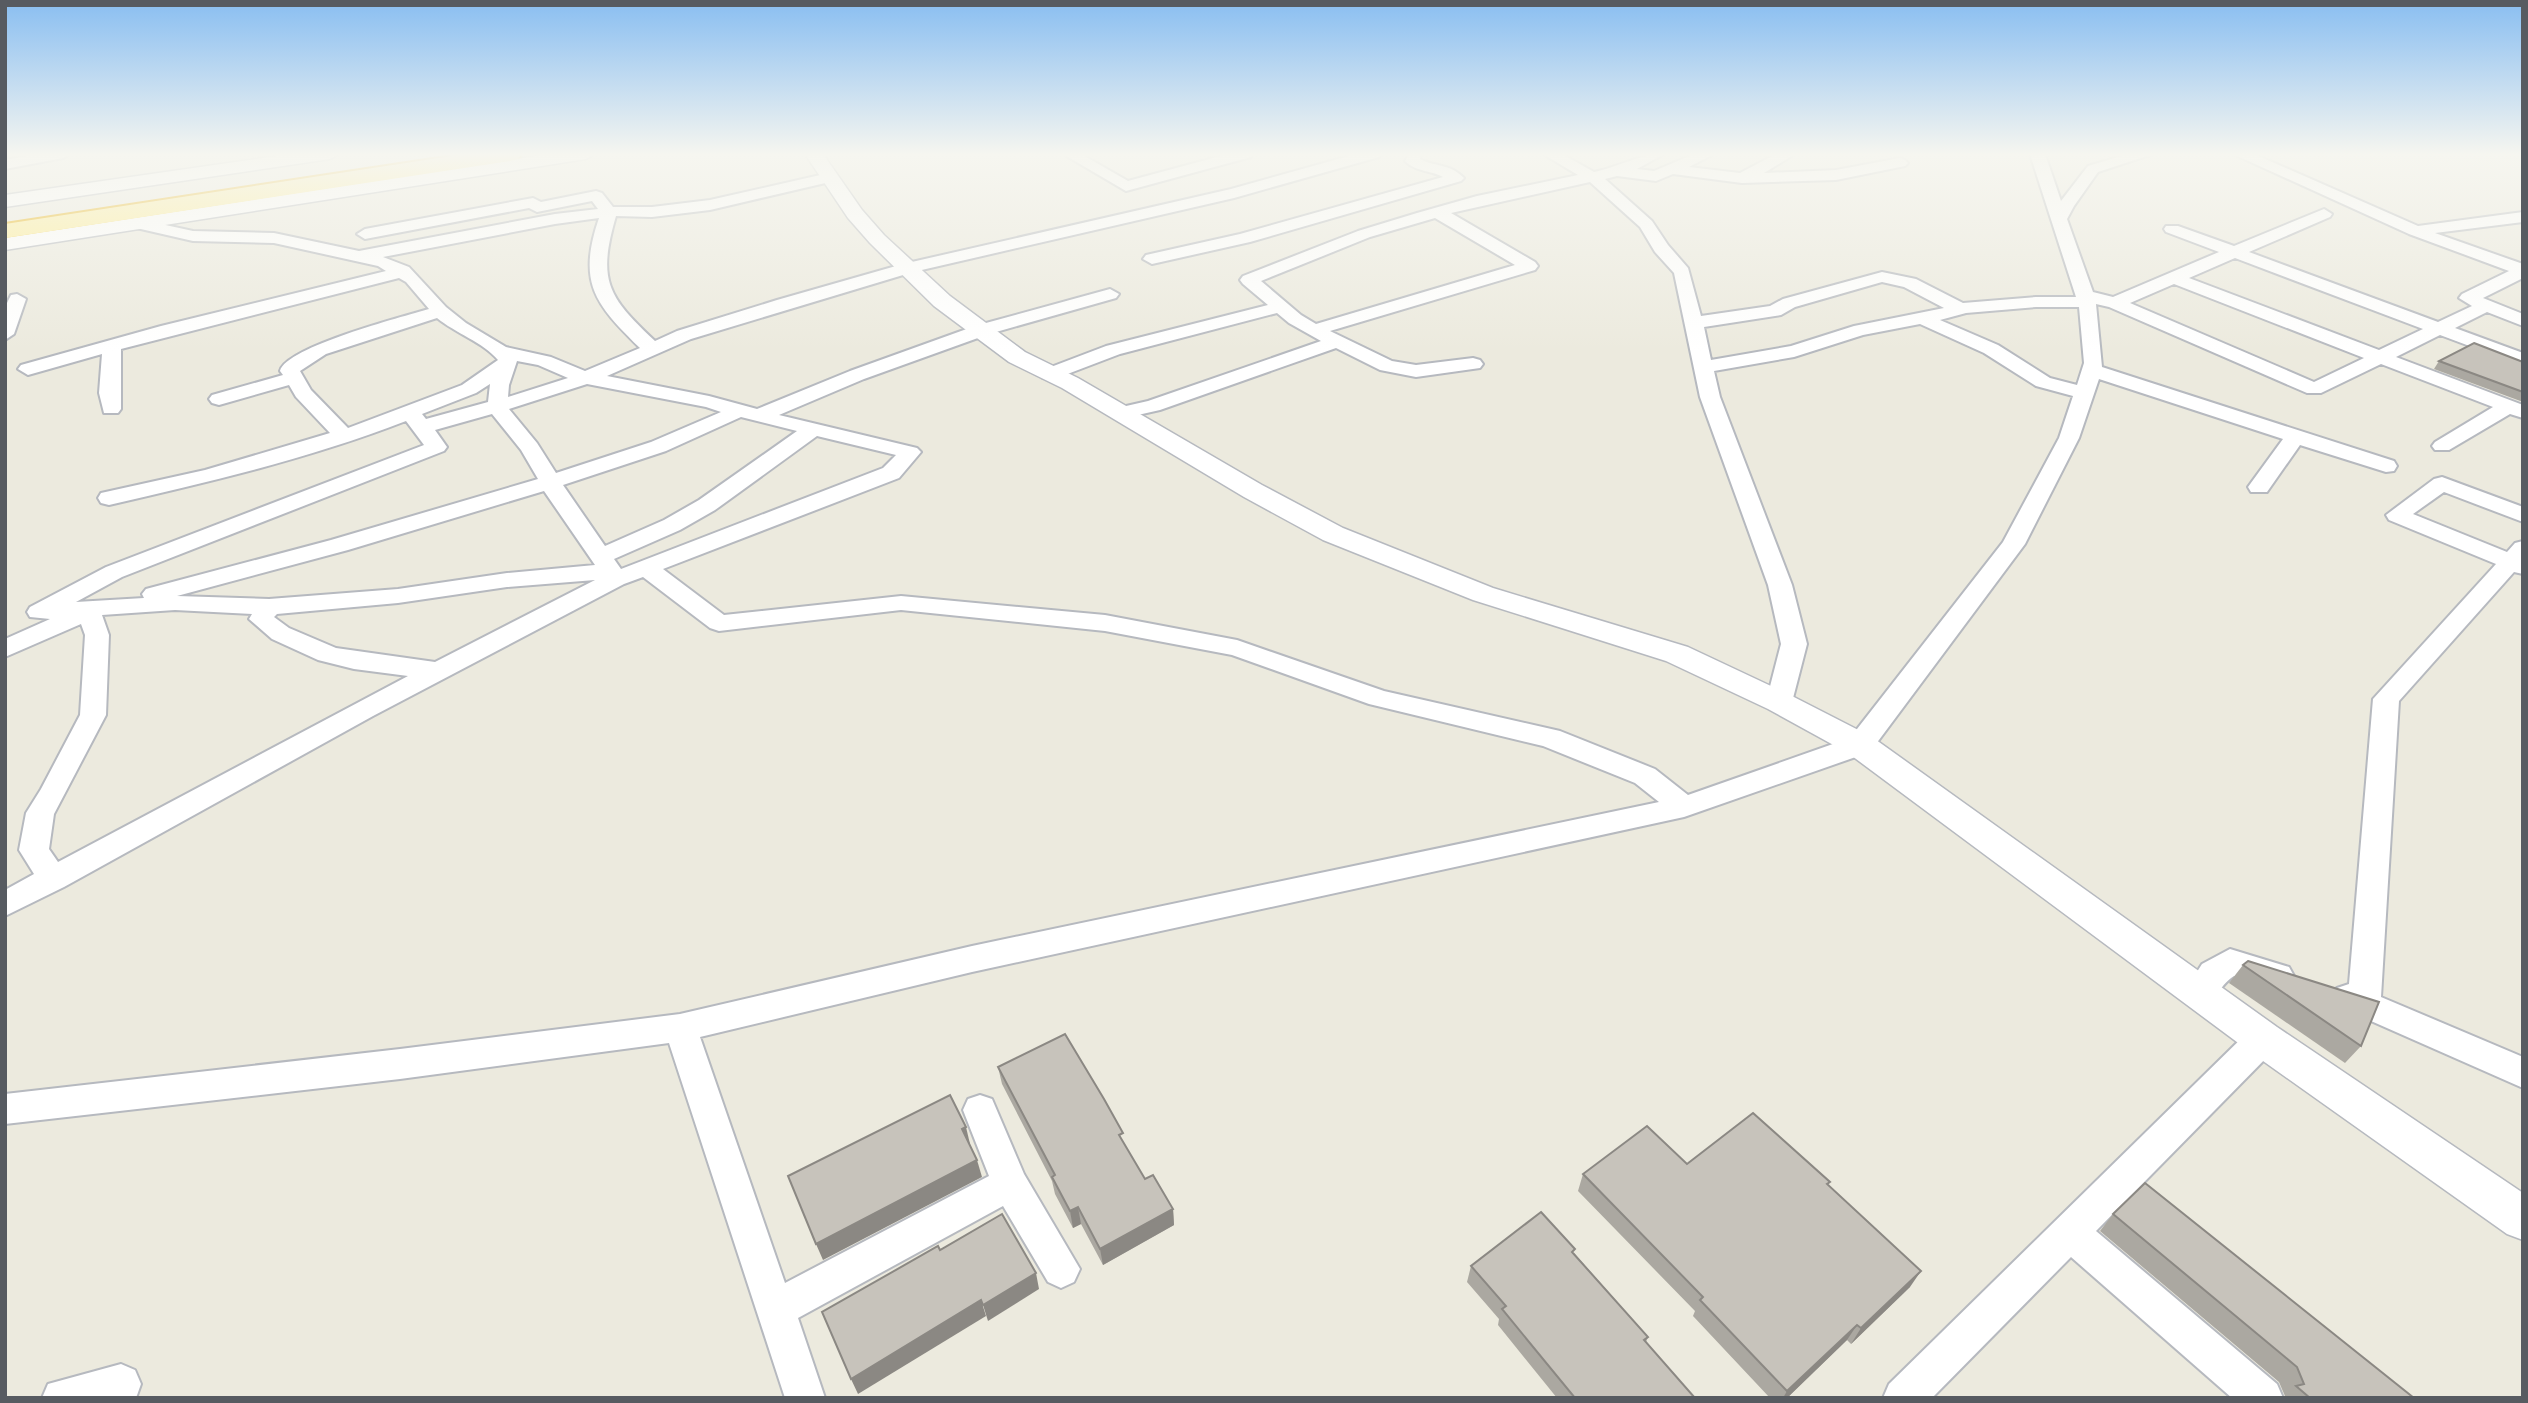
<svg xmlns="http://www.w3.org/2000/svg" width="2528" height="1403" font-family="Roboto,sans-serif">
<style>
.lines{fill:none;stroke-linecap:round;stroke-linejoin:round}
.minor-casing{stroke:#b6b9bf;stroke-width:4}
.tertiary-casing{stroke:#b6b9bf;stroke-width:3}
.trunk-casing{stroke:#eaaf00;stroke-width:4}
.minor{fill:#fff;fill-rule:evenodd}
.tertiary{fill:#fff;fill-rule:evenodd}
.trunk{fill:#ffee91;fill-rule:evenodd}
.wall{fill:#aba8a1}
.shaded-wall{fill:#8b8883}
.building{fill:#c7c3bb;stroke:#8b8883;stroke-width:2}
</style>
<rect width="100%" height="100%" fill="#eceade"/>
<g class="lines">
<!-- minor casing -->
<g class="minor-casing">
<g id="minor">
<polygon points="38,154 70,154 63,158 5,169 5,160"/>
<polygon points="1063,154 1081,154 1128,181 1228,154 1253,154 1251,157 1126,191"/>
<path d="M1356,154H1381L1379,157L1234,198L913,272L691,339L607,376L709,396L757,409L850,371L975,326L1110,289L1119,294L1116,298L989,334L864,379L779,415L917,448L921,452L899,478L663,569L724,615L901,596L1105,615L1237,640L1384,691L1560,731L1655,769L1688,795L1850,738L2003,542L2059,438L2073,396L2036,386L1984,353L1920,324L1863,335L1794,357L1714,371L1720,397L1792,585L1807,644L1792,702L1788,708L1779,711L1770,708L1766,702L1781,644L1768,585L1700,397L1674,273L1655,252L1640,227L1590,182L1451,213L1535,262L1538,266L1535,270L1330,331L1392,361L1416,365L1473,358L1480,360L1483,364L1480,368L1416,377L1380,370L1336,348L1160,410L1120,419L1113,417L1110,413L1113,409L1148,401L1321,341L1289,323L1277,313L1120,354L1057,378H1043L1040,374L1043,370L1106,346L1268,305L1243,284L1240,280L1243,276L1358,231L1417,213L1477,196L1578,175L1543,154H1562L1594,172C1619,167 1639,154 1664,154L1637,169L1654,171L1694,154H1714L1689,167L1740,173L1776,154H1795L1764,173L1836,170L1900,158L1905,160L1908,163L1905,166L1836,180L1742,183L1673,174L1656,181L1617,176L1605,179L1652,221L1668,245L1688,268L1701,316L1770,306L1783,299L1882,272L1916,279L1963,303L2036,297H2076L2030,154H2045L2061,201L2088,166L2128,154H2153L2098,172L2074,206L2067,219L2093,292L2113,297L2219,252L2166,232L2164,229L2166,226H2178L2234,246L2324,209L2332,214L2330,217L2249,252L2438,322L2472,306L2459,298L2462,294L2509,271L2409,234L2233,154H2254L2418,226L2523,212V222L2435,233L2523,264V278L2483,298L2523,314V326L2487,312L2455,328L2523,353V366L2440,335L2396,357L2523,405V418L2510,414L2449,450H2435L2432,446L2435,442L2493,407L2381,364L2321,393H2307L2109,307L2096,304L2102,367L2394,461L2397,466L2394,471L2386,472L2300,445L2267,492H2251L2248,487L2283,439L2099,379L2079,438L2025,544L1870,752L1684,817L972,972L700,1037L785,1283L989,1176L963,1110L968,1099L980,1095L992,1099L1024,1174L1080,1269L1074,1282L1061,1288L1048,1282L1003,1206L798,1318L825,1398H785L669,1043L400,1079L5,1124V1094L400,1049L680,1014L972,946L1659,802L1635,783L1543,746L1369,704L1232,655L1105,631L901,610L719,631L710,628L643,577L624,584L373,716L64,887L5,916V890L34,874L19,850L26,813L41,789L80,715L85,635L81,624L5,657V639L50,619L30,617L27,612L30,607L106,567L424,445L406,421C311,458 209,482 109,505L101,503L98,498L101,493L205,470L330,433L296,397L289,385L219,405L212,403L209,399L212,395L283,375L280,371C286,347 402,317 429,309L406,282L399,278L121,349V409L118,413H104L99,393L102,354L28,375L18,369L21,365L161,326L386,271L378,266L274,243L193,241L132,227L130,224L132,221L138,219L193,231L274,233L359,251L555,214L598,209L592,201L537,212L529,208L365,239L357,234L365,229L533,198L541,202L596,191L602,193L613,207H652L710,200L829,173L834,175L837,178L834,181L710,210L652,217L616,216C597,281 608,297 655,341L677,331L777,300L903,264L1231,189ZM599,218C577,283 595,304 640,348L585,371L551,357L506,347L466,323L446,307L409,267L383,257L555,224ZM1435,218L1515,265L1316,324L1301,315L1261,281L1370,237ZM2235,258L2423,329L2379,350L2189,278ZM1882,282L1904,287L1944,308L1854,326L1791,346L1711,360L1704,327L1781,315L1795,307ZM2174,284L2364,358L2314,382L2130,303ZM2036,307H2079L2084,363L2077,385L2050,378L1998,345L1940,320L1966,313ZM437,318C455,333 483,342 498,360L462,385L348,428L311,390L300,371L326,354ZM517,361L538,365L568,378L508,397L509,385ZM490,384L488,402L426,419L422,414L476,393ZM587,384L706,407L721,412L651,442L556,473L537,443L509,409ZM492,414L521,450L538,479L331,540L146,589L142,594L144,598L76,602L122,577L444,451L447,447L435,430ZM741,417L797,431L699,500L664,520L605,546L563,485L666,451ZM817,436L896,455L883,468L621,569L614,559L680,530L715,510ZM544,491L595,565L507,573L398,589L269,599L177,596L348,550ZM595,580L435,662L336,648L289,628L274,617L277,614L398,603L507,587ZM175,610L252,614L249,619L272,639L318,660L354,669L408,676L58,862L49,849L54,814L106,715L109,635L102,615Z"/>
<path d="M1409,154H1421L1420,159C1435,167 1449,163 1464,178L1461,181L1250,242L1152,264L1143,259L1146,255L1240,234L1443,177C1430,170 1416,172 1405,161Z"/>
<polygon points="17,294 26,299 14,334 5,340 5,307 11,295"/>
<polygon points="2442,477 2523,507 2523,522 2444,492 2413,514 2507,552 2515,543 2523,541 2523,574 2514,572 2399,701 2381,997 2523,1057 2523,1088 2337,1006 2332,997 2337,988 2349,984 2373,699 2496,564 2389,520 2386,515 2434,479"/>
<path d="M2230,949L2289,967L2294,976L2289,985L2278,989L2234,976C2214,989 2216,1011 2189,1001L2184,992L2202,964Z"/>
<polygon points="2263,1025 2275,1029 2280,1039 2275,1049 2096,1231 2277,1384 2283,1398 2232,1398 2071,1257 1932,1398 1883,1398 1889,1384 2251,1029"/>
<polygon points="121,1364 135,1370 141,1384 136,1398 42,1398 48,1384"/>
</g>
</g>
<!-- tertiary casing -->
<g class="tertiary-casing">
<g id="tertiary">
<polygon points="291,154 339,154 330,159 5,207 5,195"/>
<polygon points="549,154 595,154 586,159 5,250 5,238"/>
<polygon points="805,154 823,154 862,210 884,235 950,296 1025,352 1078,378 1262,485 1343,528 1493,588 1688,647 1790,695 1872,737 2277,1027 2523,1193 2523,1240 2507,1234 2249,1051 1848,753 1768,709 1666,661 1473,600 1323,540 1244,497 1062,388 1009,362 934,306 870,243 848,218"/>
</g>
</g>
<!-- trunk casing -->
<g class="trunk-casing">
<polygon id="trunk" points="465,154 521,154 518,159 510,161 5,238 5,224"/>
</g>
<!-- minor -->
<use href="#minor" class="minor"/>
<!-- tertiary -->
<use href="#tertiary" class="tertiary"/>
<!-- trunk -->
<use href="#trunk" class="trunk"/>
</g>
<!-- wall -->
<g class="wall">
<polygon points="2439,361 2523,362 2523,402 2434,369"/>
<polygon points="2243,965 2361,1046 2345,1063 2229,983"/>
<polygon points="998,1067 1145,1179 1173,1209 1174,1225 1103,1265 1081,1224 1073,1228 1055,1194 1052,1181 1002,1084"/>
<polygon points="1583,1174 1830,1182 1828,1185 1910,1287 1851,1344 1847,1340 1787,1398 1770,1398 1693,1316 1695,1311 1578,1191"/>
<polygon points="2113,1214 2414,1398 2283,1398 2285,1396 2279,1382 2100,1231"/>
<polygon points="1574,1253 1648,1337 1646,1342 1695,1398 1557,1398 1498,1325 1499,1319 1467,1282 1471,1266"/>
</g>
<!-- shaded-wall -->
<g class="shaded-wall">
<polygon points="966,1127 970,1144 966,1146 962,1129"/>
<polygon points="977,1160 982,1177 823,1260 816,1244"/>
<polygon points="1078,1207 1081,1224 1073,1228 1070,1211"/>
<polygon points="1173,1209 1174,1225 1103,1265 1100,1249"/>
<polygon points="1921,1271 1910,1287 1851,1344 1861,1328"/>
<polygon points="1036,1273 1039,1289 988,1321 983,1305"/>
<polygon points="981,1300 986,1316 858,1394 851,1379"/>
<polygon points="1857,1325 1847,1340 1787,1398 1783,1398 1787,1391"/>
</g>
<!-- building -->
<g class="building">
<polygon points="2474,343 2523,362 2523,392 2439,361"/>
<polygon points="2248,961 2379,1002 2361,1046 2243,965"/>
<polygon points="1065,1034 1104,1099 1123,1133 1119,1135 1145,1179 1153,1175 1173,1209 1100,1249 1078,1207 1070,1211 1052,1177 1055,1175 998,1067"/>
<polygon points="950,1095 966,1127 962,1129 977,1160 816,1244 788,1176"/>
<polygon points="1753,1113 1830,1182 1827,1184 1921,1271 1861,1328 1857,1325 1787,1391 1700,1300 1703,1297 1583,1174 1647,1126 1687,1164"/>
<polygon points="2145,1183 2414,1398 2310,1398 2296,1386 2304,1384 2297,1367 2113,1214"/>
<polygon points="1541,1212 1575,1249 1572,1252 1648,1337 1644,1340 1695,1398 1575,1398 1502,1309 1506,1306 1471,1266"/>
<polygon points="1002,1214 1036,1273 983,1305 981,1300 851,1379 822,1312 938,1246 940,1250"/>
</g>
<!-- sky -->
<linearGradient id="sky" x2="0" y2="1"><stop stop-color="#89bef1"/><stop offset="0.44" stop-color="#f6f6f0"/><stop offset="1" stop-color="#f6f6f0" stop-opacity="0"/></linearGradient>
<rect width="2528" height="351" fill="url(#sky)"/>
<!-- border -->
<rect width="2528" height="1403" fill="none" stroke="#575b61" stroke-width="14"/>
</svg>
